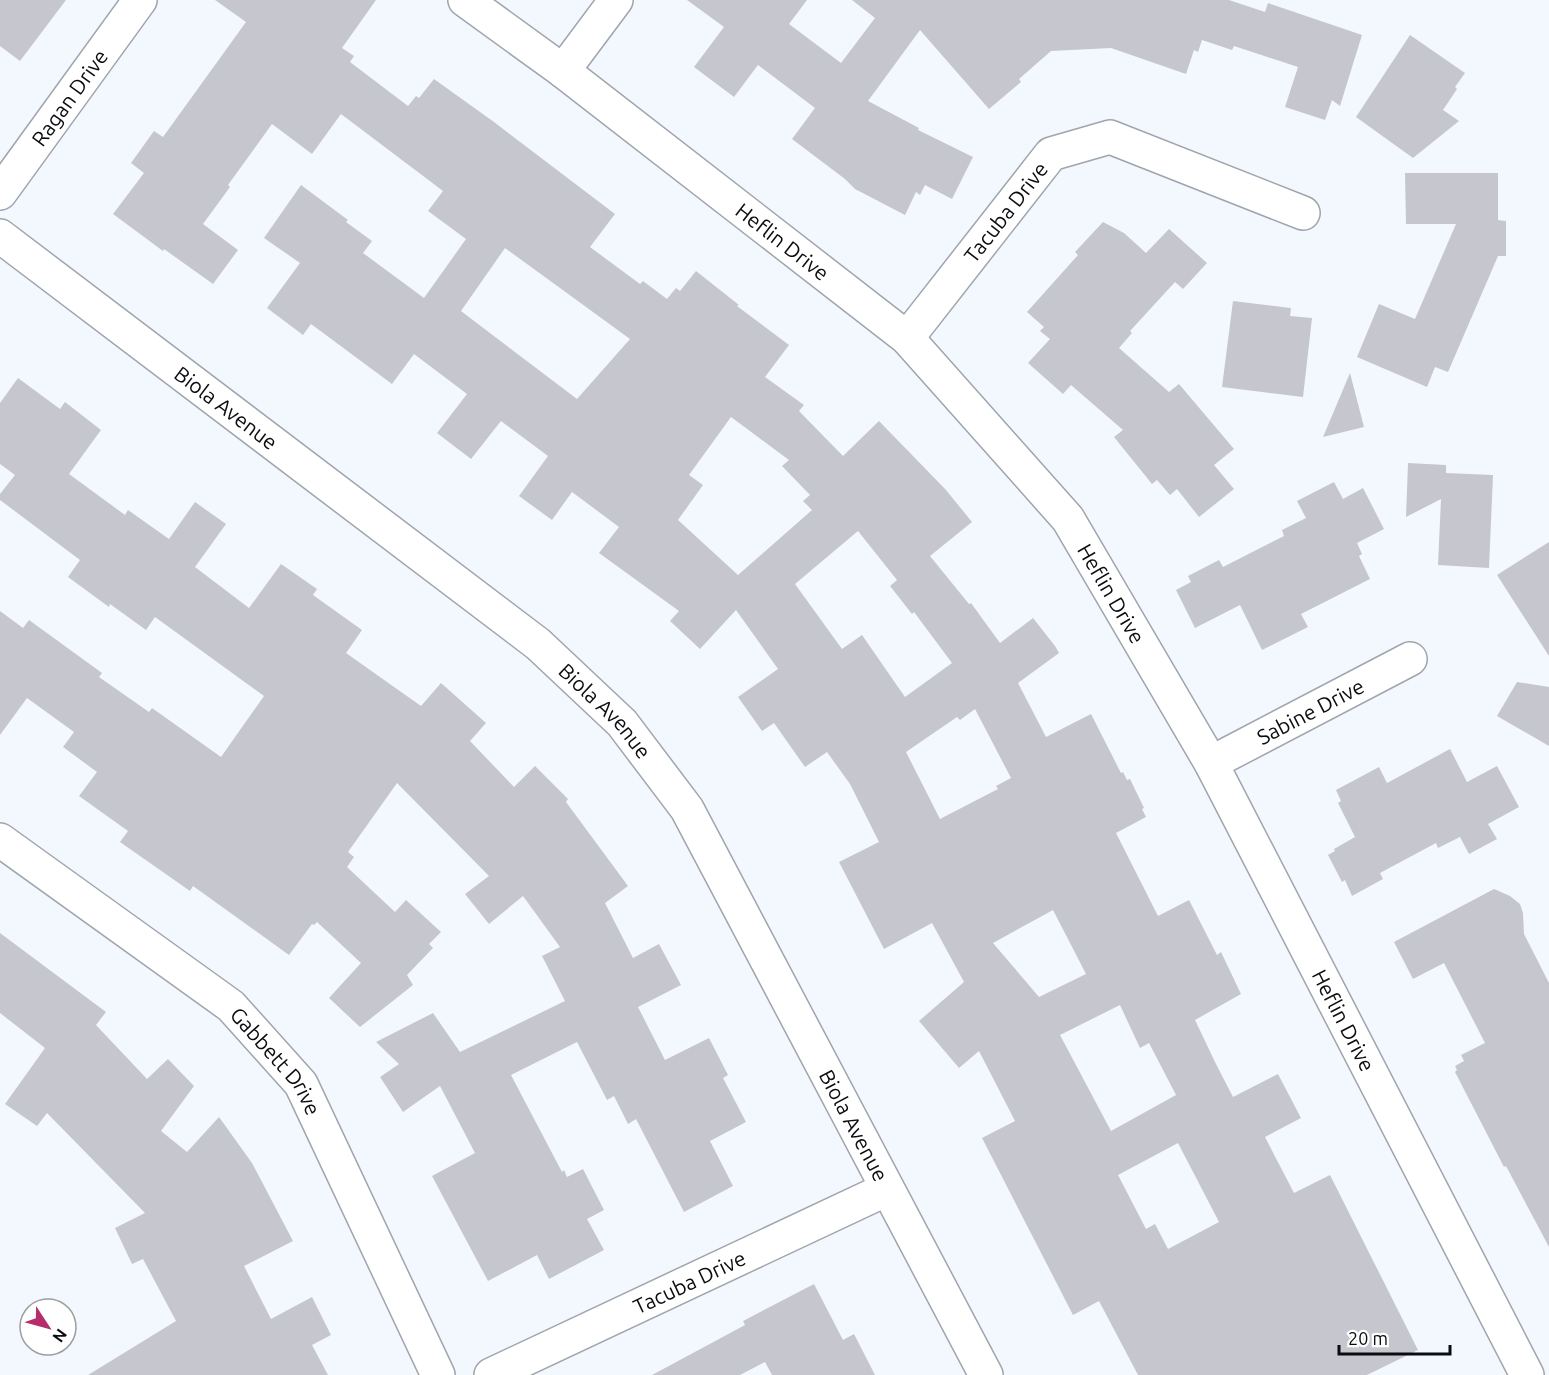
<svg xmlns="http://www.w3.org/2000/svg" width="1549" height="1375" font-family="Ubuntu,sans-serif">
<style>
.building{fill:#c6c6cf;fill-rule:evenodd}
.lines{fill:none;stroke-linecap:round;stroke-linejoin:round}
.minor-casing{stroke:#9fa5ad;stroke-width:36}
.tertiary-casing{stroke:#9fa5ad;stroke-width:36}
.minor{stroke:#fff;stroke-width:33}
.tertiary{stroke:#fff;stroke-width:33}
.labels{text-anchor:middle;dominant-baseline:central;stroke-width:4.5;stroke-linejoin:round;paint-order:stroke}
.street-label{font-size:21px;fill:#0a0c0f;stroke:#fff}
</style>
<rect width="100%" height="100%" fill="#f3f8ff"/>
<!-- building -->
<g class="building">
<polygon points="0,0 66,0 20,61 0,46"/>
<path d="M215,0H376L342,48L354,56L350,62L408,106L416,96L419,98L434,79L494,122L615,214L590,247L640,284L643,281L667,299L676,288L680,291L696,271L739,305L737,306L789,345L765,377L804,405L799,411L843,456L879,421L946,490L972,522L930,556L969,604L971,603L1000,643L1033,618L1055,646L1059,653L1018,683L1046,737L1091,714L1121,773L1123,772L1127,780L1130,779L1144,808L1142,809L1146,817L1116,833L1158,916L1189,900L1217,955L1221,952L1241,994L1195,1020L1215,1062L1233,1097L1278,1074L1301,1118L1265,1137L1294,1193L1330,1175L1418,1350L1367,1375H1138L1099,1301L1073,1315L982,1138L1015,1121L979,1051L959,1068L919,1021L964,982L932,923L884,949L839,862L879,842L850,784L827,752L805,767L774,723L762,731L738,697L778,669L736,610L700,649L670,621L679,611L599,553L619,527L572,492L552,520L519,496L548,456L501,421L471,459L437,433L467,394L414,354L392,384L311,324L303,335L267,308L300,263L264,238L301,185L348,220L346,222L372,241L363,253L424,298L466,239L428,211L443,191L341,114L312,154L272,124L228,185L230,187L203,224L238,250L213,284L164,249L163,251L113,214L144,173L131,163L154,131L163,137L246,22ZM505,248L630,339L577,399L461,311ZM731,417L789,460L782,466L810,495L803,501L812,510L738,575L678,520L703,485L689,475ZM858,531L897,580L890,586L912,614L914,612L952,663L905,697L862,635L842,649L795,584ZM975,709L1011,778L996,786L998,789L940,819L906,752L957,717L960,720ZM1053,910L1086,974L1039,997L993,943ZM1120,1005L1140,1048L1149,1043L1176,1095L1111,1131L1060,1035ZM1178,1143L1219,1222L1168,1249L1155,1224L1146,1229L1118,1175Z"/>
<polygon points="687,0 807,0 789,24 841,63 875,18 852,0 1229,0 1265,12 1268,3 1362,35 1340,106 1332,100 1325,120 1285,107 1298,67 1234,46 1232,50 1202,40 1198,52 1194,50 1186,74 1111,48 1051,51 1019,79 1021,82 989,109 920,30 868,101 919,128 918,130 973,157 952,199 925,185 920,195 916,192 905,215 855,189 845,179 792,139 815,108 758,65 734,97 694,67 724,27"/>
<polygon points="1410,35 1465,73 1455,87 1457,89 1443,110 1459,121 1413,158 1356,117"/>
<polygon points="1405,173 1498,173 1498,220 1506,221 1506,256 1498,256 1448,372 1435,367 1427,387 1357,357 1379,304 1415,319 1456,224 1406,224"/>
<polygon points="1103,222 1124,233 1146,253 1169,229 1207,263 1183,289 1175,282 1130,331 1132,333 1119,348 1169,392 1179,384 1234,449 1214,465 1234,489 1199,517 1177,489 1170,495 1157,480 1152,484 1114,437 1123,430 1071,385 1063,394 1028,363 1050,339 1040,331 1044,327 1027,312 1078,255 1075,252"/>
<polygon points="1233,301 1291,308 1290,316 1312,318 1303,397 1222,387"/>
<polygon points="1350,373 1364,427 1323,437"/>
<polygon points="18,378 60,409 65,402 101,430 69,474 125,515 128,510 169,539 195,502 226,524 195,567 249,608 281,564 317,589 313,595 362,630 346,653 421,706 441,683 486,723 470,741 514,787 535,766 568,799 566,802 628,886 605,903 633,958 659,944 681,985 638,1007 665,1060 709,1038 728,1075 723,1078 746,1122 710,1141 733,1186 684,1212 636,1119 628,1124 614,1096 607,1100 577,1042 511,1075 562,1172 564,1170 567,1177 583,1169 604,1210 587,1219 604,1250 549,1279 537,1255 488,1281 432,1176 475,1153 440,1086 403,1112 380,1077 399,1064 376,1042 433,1013 460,1052 565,1001 542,956 560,947 523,896 489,924 465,894 489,876 397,783 348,852 354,857 347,867 395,912 406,900 441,932 429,944 433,948 407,975 413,985 360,1027 329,998 361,963 317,922 314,925 312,924 289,955 193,886 190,891 120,842 128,831 79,796 97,772 63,747 74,732 27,698 0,735 0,611 23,628 29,620 102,673 99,677 149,712 152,708 221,757 264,696 155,617 146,630 110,604 109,607 68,577 80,560 0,500 0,494 15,475 0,464 0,403"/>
<polygon points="1408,463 1446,465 1446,473 1493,475 1489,568 1438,565 1441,499 1406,517"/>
<polygon points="1334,482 1343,499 1363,488 1384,529 1357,543 1362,554 1359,556 1370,579 1301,614 1308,627 1262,650 1240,605 1195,628 1176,590 1191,582 1188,576 1219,560 1223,567 1284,536 1282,530 1306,518 1297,501"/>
<polygon points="1549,542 1549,656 1497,575"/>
<polygon points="1517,682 1549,687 1549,746 1497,716"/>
<polygon points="1450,749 1467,782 1497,766 1519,807 1488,824 1497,839 1469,854 1460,837 1438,848 1436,843 1380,873 1383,879 1352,896 1345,880 1342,882 1328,855 1335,851 1334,849 1355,837 1338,803 1341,801 1336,790 1379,767 1387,783"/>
<polygon points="1494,889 1510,896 1520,904 1523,913 1524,934 1549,983 1549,1247 1506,1166 1504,1167 1455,1072 1457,1070 1455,1066 1464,1061 1461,1055 1485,1043 1444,963 1413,979 1394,942"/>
<polygon points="0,933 106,1012 96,1025 147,1079 168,1059 194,1086 161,1131 187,1152 219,1117 252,1163 293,1241 244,1266 271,1319 312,1297 331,1335 312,1345 328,1375 88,1375 176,1321 143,1259 132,1264 115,1228 145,1213 47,1113 37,1126 5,1104 45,1048 0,1013"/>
<polygon points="814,1284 843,1340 854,1334 875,1375 772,1375 765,1362 740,1375 652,1375 745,1325 743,1321"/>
</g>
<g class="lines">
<!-- minor casing -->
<g class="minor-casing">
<g id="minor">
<path id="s1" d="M465,0L563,71L907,338L1068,519L1211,763L1527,1375"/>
<polyline points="563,71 616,0"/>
<path id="s2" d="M0,193L140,0"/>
<path id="s3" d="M907,338L1051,154L1110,137L1303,213"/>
<path id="s4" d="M1211,763L1410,659"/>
<path id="s5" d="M0,840L231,1006L301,1084L438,1375"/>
<path id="s6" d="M491,1375L887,1189"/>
</g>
</g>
<!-- tertiary casing -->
<g class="tertiary-casing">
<g id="tertiary">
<path id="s7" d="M0,236L538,644L622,723L687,809L986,1375"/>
</g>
</g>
<!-- minor -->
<use href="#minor" class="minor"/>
<!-- tertiary -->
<use href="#tertiary" class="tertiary"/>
</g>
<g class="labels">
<!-- street labels -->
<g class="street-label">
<text stroke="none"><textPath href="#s2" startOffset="118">Ragan Drive</textPath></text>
<text stroke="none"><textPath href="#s3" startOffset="160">Tacuba Drive</textPath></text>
<text stroke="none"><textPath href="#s1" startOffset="399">Heflin Drive</textPath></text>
<text stroke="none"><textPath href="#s7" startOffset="284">Biola Avenue</textPath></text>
<text stroke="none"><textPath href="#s1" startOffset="885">Heflin Drive</textPath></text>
<text stroke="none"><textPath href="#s7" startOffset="770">Biola Avenue</textPath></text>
<text stroke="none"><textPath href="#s4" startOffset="112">Sabine Drive</textPath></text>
<text stroke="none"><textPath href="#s1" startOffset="1371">Heflin Drive</textPath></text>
<text stroke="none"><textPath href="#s5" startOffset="356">Gabbett Drive</textPath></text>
<text stroke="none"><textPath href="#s7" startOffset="1256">Biola Avenue</textPath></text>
<text stroke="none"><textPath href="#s6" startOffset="219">Tacuba Drive</textPath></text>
</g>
</g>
<!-- north arrow -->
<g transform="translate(48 1327) rotate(126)"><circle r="28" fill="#ffffff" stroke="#9d9e9f" stroke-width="1.5"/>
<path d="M0-4.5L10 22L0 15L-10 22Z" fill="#b62d6b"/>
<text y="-9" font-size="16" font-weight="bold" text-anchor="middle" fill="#0a0c0f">N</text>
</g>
<!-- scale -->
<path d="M1339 1345v9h111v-9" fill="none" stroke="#0a0c0f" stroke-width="3"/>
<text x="1348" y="1345" font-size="18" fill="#0a0c0f" stroke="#ffffff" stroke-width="4.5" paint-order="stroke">20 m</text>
</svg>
